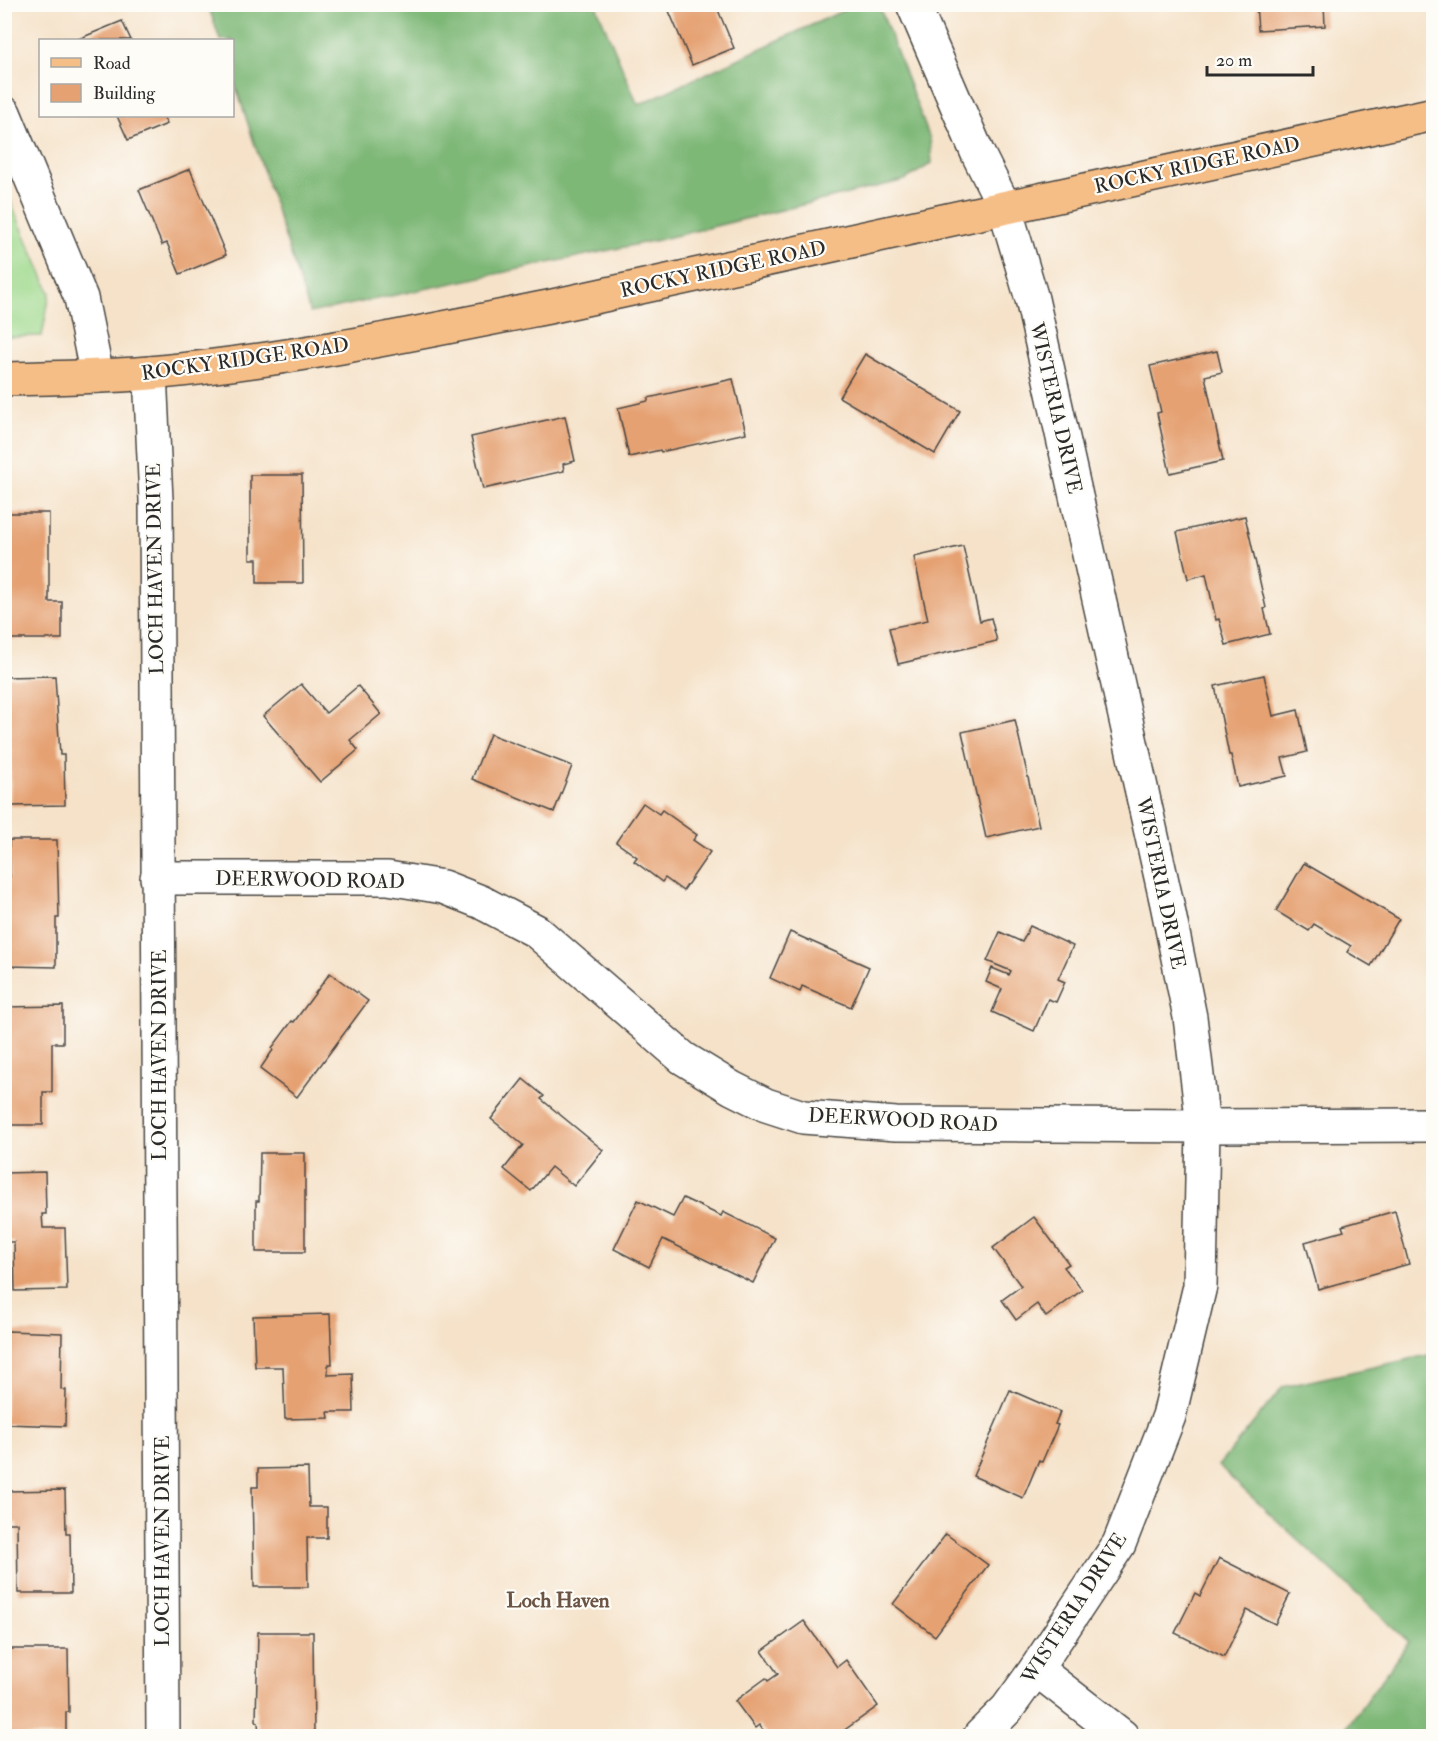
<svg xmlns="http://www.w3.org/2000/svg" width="1438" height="1741" font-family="'IM FELL Double Pica',serif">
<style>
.green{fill:#9dd88b;stroke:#64825b;stroke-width:1.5}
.forest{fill:#7eb877;stroke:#547251;stroke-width:1.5}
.building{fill:#e5a172}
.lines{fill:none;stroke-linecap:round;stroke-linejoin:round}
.minor-casing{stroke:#494643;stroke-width:36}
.major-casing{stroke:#494643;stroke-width:36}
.minor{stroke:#fff;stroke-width:33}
.major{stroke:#f6be87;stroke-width:33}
.labels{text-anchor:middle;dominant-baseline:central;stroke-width:4.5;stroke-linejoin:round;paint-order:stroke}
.street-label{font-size:20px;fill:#2b2b2b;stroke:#fdfcf7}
.neighbourhood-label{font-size:21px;font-weight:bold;fill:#6c5444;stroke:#fdfcf7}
</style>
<rect width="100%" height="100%" fill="#fdfcf7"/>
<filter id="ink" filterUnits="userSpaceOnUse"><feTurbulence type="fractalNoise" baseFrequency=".0167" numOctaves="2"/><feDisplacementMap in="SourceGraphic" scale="12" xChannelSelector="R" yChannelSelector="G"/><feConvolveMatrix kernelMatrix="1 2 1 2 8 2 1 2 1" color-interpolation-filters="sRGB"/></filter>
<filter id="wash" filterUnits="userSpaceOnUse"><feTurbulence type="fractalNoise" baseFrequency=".008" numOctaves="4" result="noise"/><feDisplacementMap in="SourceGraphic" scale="24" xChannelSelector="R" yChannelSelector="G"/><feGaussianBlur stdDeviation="1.35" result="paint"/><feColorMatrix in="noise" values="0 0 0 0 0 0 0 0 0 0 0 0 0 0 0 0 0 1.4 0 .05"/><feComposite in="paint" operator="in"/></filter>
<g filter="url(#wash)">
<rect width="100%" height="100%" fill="#f5e2c9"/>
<!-- green -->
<polygon class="green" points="5,189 50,293 42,336 5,337"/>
<!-- forest -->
<g class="forest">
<polygon points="208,5 596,5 638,105 855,5 879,5 930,139 932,163 905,180 658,240 310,313 233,78 232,40 220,40"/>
<polygon points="1433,1354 1433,1736 1340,1736 1409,1642 1218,1466 1283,1387"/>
</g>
<g id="blocks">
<!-- building -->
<g class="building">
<polygon points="666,4 723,4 725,8 718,10 734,48 692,65"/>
<polygon points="1256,4 1324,4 1325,26 1258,30"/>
<polygon points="122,21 131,40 76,40"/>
<polygon points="117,116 163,116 167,124 128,140"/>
<polygon points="190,169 226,255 180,274 167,243 162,245 139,190"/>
<polygon points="1217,351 1222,372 1205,376 1223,461 1170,473 1157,413 1161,412 1150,366"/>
<polygon points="865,354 960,411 935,454 839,397"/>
<polygon points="733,379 746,433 661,452 660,450 629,457 618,408 648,401 648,398"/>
<polygon points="565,416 575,461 563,464 564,471 483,489 471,437"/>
<polygon points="250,475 302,475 303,583 257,583 257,559 250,559"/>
<polygon points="4,513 49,513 49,602 62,602 62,639 4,639"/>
<polygon points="1245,516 1266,608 1264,609 1270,634 1226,645 1219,619 1216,620 1206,574 1188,579 1177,532"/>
<polygon points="963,546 980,621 991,618 997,641 898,664 889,628 928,620 914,557"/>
<polygon points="1264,675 1273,716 1298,710 1307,752 1282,758 1287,776 1238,787 1231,755 1229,755 1215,686"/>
<polygon points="55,676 60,755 64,755 65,805 10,806 11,749 4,749 4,677"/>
<polygon points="301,684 326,713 358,686 381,714 350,740 358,750 320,782 263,716"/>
<polygon points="1015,720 1039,826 986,838 962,732"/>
<polygon points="490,734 572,766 554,812 472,779"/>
<polygon points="643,803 659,814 662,810 697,835 693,840 710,852 683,891 665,878 662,882 634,861 637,857 616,842"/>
<polygon points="9,840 57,840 59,918 56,918 56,967 8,966 7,928 4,928 4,875 10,876"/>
<polygon points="1304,863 1399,919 1371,966 1347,952 1351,946 1314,924 1309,931 1276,911"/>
<polygon points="1030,926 1073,946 1058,979 1065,982 1056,1002 1048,999 1034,1031 992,1012 1002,989 986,982 992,968 1009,975 1011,971 987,961 1000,932 1022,942"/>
<polygon points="790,932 869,967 851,1007 802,986 800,992 770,978"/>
<polygon points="330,973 368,1001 297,1097 260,1069 273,1050 272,1048 292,1021 294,1022"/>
<polygon points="63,1006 63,1043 52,1043 52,1092 43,1092 43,1125 4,1125 4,1007"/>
<polygon points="523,1079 544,1096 541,1099 603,1150 574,1186 551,1167 531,1191 504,1169 523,1145 491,1119"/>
<polygon points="260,1153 305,1153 305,1252 256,1252 256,1201 259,1201"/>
<polygon points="45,1172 46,1214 42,1214 43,1228 65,1228 67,1290 15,1291 14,1242 4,1242 4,1173"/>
<polygon points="683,1198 721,1216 723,1212 775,1238 753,1283 663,1239 649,1267 614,1249 638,1200 673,1217"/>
<polygon points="1395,1211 1409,1264 1318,1289 1305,1242 1344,1231 1342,1226"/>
<polygon points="1034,1217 1069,1264 1064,1267 1082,1290 1046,1317 1037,1304 1016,1320 1002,1300 1021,1286 993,1248"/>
<polygon points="330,1314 332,1364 328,1364 328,1375 353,1374 354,1412 328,1412 329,1418 285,1419 283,1367 255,1367 253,1316"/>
<polygon points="7,1331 62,1333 61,1389 66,1390 65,1426 5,1424"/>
<polygon points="1010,1390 1060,1412 1055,1424 1058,1425 1042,1462 1039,1460 1023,1498 973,1476"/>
<polygon points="308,1468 309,1507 327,1507 327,1538 307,1538 308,1587 254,1587 252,1487 258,1487 258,1469"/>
<polygon points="65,1490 66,1533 70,1533 71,1593 18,1593 17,1523 4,1523 4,1491"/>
<polygon points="946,1534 988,1565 935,1636 893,1604"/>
<polygon points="1219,1558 1290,1594 1275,1624 1247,1610 1224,1657 1175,1633 1195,1593 1200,1596"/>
<polygon points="804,1621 837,1667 846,1660 878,1706 836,1736 768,1736 759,1725 755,1728 735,1701 766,1678 768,1681 778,1674 762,1651"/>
<polygon points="258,1632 313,1632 314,1736 259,1736 258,1722 256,1721"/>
<polygon points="4,1649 68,1649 69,1712 66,1712 66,1736 4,1736 4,1704 11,1704 11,1680 4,1680"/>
</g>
</g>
</g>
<g filter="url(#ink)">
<use href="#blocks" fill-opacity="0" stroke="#494643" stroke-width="1.5"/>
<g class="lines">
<!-- minor casing -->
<g class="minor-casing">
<g id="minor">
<polyline points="913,4 978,154 1005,208 1032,299 1167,904 1190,1017 1203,1126 1200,1286 1169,1416 1119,1544 1036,1669 1007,1709 980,1736"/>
<polyline points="4,113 81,298 97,376"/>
<polyline points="150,373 156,500 163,1736"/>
<polyline points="157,878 388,878 443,887 481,902 536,931 683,1058 732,1088 766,1105 803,1117 896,1124 1203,1126 1434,1125"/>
<polyline points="1036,1669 1122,1736"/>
</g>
</g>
<!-- major casing -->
<g class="major-casing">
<path id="major" d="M4,379C53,378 101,377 150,373C285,361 419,333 553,306L1434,114"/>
</g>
<!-- minor -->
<use href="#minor" class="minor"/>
<!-- major -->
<use href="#major" class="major"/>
</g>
</g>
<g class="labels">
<!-- street labels -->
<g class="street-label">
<text transform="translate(1197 165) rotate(-12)">ROCKY RIDGE ROAD</text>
<text transform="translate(723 269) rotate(-12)">ROCKY RIDGE ROAD</text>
<text transform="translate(245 359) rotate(-8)">ROCKY RIDGE ROAD</text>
<text transform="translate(1056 408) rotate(77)">WISTERIA DRIVE</text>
<text transform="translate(155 569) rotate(-91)">LOCH HAVEN DRIVE</text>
<text transform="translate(310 880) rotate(1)">DEERWOOD ROAD</text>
<text transform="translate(1161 883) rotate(78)">WISTERIA DRIVE</text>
<text transform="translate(159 1055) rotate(-90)">LOCH HAVEN DRIVE</text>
<text transform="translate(903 1120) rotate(3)">DEERWOOD ROAD</text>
<text transform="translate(162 1541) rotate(-90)">LOCH HAVEN DRIVE</text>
<text transform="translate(1074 1608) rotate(-57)">WISTERIA DRIVE</text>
</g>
<!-- neighbourhood labels -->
<g class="neighbourhood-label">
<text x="558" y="1600">Loch Haven</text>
</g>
</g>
<!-- margin -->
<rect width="1438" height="1741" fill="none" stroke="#fdfcf7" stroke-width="24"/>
<!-- legend -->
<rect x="39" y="39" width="195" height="78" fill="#fdfcf7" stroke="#a9a8a5" stroke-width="1.5"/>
<rect x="51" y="58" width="30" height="9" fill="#f6be87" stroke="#a9a8a5" stroke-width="1.5"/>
<text x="93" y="69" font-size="18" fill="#2b2b2b">Road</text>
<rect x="51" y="84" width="30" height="18" fill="#e5a172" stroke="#a9a8a5" stroke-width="1.5"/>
<text x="93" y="99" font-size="18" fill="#2b2b2b">Building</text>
<!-- scale -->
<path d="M1207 66v9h106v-9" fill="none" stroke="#2b2b2b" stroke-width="3"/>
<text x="1216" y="66" font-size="18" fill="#2b2b2b" stroke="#fdfcf7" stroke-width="4.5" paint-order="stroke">20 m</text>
</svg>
